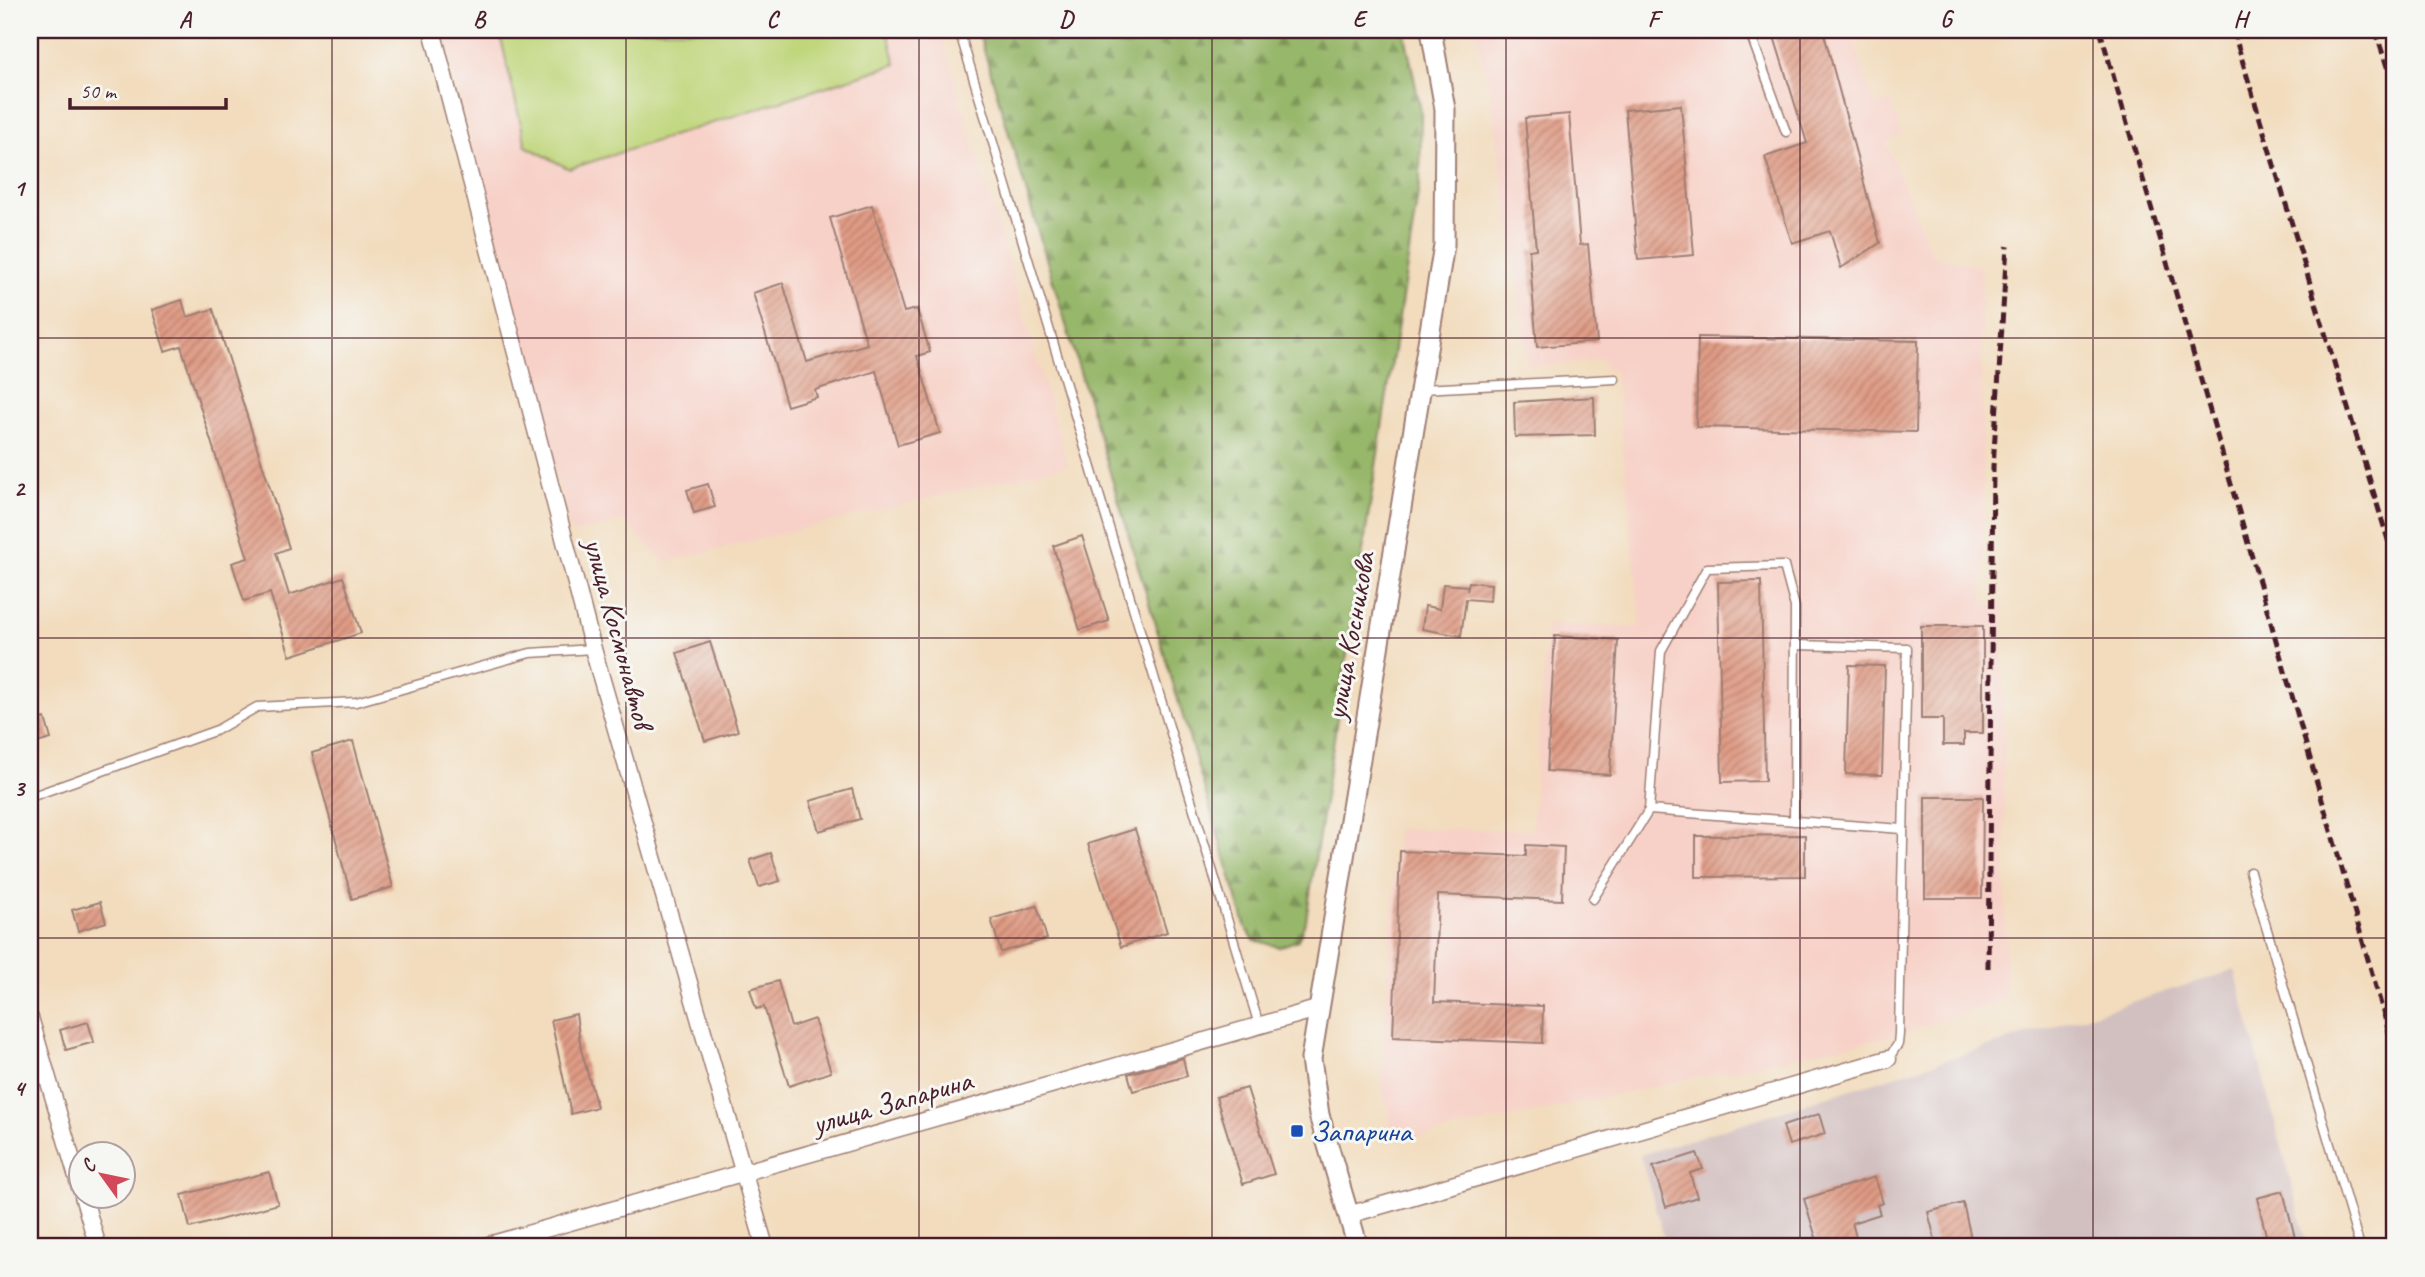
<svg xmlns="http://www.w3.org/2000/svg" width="2425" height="1277" font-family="Caveat,sans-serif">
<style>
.built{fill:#f7d1c7}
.industrial{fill:#d2bfc0}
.forest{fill:url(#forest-firs);stroke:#706b4a;stroke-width:2}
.park{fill:#bfd67a;stroke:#847a52;stroke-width:2}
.building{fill:url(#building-hatch)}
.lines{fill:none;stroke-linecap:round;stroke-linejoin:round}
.service-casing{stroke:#9e7e74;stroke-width:11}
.minor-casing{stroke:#9e7e74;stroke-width:19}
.tertiary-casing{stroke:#9e7e74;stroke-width:23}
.service{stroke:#fff;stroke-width:8}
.minor{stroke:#fff;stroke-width:16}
.tertiary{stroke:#fff;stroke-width:19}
.rail{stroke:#4a1f2b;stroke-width:5;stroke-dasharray:10 5;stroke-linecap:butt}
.grid{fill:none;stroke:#4a1f2b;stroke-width:2;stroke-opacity:0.55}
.transit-dot{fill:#1a4fb4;stroke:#f6f6f2;stroke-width:2.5}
.labels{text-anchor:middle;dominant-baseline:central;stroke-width:6;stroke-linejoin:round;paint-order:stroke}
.street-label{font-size:30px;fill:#4a1f2b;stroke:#f6f6f2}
.transit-label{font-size:30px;fill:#164399;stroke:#f6f6f2;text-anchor:start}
.neatline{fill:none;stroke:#4a1f2b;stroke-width:2.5}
.grid-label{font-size:23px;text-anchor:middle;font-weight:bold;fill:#4a1f2b}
</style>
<defs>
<pattern id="forest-firs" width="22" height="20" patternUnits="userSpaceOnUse" patternTransform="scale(1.75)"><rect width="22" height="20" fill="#97b76a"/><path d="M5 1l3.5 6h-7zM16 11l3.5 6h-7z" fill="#7d9457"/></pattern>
<pattern id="building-hatch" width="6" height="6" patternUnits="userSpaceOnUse" patternTransform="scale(1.75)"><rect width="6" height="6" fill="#df9b85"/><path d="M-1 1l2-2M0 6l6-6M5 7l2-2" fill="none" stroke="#b77e6d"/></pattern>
</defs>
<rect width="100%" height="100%" fill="#f6f6f2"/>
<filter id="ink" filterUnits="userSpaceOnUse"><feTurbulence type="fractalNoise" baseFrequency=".0143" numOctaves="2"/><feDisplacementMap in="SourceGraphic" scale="14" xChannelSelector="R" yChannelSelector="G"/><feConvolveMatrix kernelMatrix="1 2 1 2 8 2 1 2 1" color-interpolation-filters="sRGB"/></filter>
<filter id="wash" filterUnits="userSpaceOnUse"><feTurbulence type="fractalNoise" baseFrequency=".00686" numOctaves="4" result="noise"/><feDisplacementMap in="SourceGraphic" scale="28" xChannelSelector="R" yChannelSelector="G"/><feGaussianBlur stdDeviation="1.57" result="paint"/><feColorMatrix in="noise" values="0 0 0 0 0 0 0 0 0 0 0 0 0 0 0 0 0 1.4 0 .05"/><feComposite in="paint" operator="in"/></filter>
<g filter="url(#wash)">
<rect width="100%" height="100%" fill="#f2dcbd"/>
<!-- built -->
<g class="built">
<polygon points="443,30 940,30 1068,465 664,562 624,521 571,534"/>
<polygon points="1475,30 1850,30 1875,106 1891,101 1902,136 1886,142 1932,255 1981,267 1984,604 2003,606 2006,1000 1899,1034 1396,1142 1381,1084 1397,829 1532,830 1547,624 1641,627 1615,370 1606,370 1603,360 1529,367 1491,98"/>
</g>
<!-- industrial -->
<polygon class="industrial" points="2235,970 2308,1247 1667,1247 1640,1155"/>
<!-- forest -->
<polygon class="forest" points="978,30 1404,30 1421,111 1420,181 1306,920 1298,940 1279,947 1254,940 1246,928"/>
<!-- park -->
<polygon class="park" points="499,30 887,30 896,64 569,169 526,146"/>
<g id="blocks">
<!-- building -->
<g class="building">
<polygon points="1772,30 1823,30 1880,243 1841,268 1830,231 1792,243 1765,157 1807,143"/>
<polygon points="1681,105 1694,255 1638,260 1625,110"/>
<polygon points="1569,114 1580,245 1588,244 1597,342 1537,347 1529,250 1536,249 1525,118"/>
<polygon points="872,205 904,312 917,309 930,352 917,356 940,433 898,445 876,371 815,390 817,397 787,406 753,293 783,283 807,362 867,344 830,218"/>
<polygon points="182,300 187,317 213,309 289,548 276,553 289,595 343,577 361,633 290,656 270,593 244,601 232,563 248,558 181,346 165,351 152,310"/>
<polygon points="1698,337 1918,341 1916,432 1696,427"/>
<polygon points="1594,397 1595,435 1515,437 1514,402"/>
<polygon points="708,484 715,507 694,513 687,490"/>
<polygon points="1082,536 1109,621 1080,630 1053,546"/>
<polygon points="1761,581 1765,781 1722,782 1718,582"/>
<polygon points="1469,582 1491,584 1490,601 1466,599 1461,636 1422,629 1425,606 1440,609 1443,584 1468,586 1467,591"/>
<polygon points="1921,626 1983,626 1983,733 1964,733 1964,745 1943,745 1943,719 1921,719"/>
<polygon points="1555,636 1618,640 1610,775 1547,771"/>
<polygon points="710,642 738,731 705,741 677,653"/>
<polygon points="1849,665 1885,666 1882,775 1846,774"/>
<polygon points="45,718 51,739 30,745 30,723"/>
<polygon points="353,741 393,887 352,899 312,753"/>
<polygon points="852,789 860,819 819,831 810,801"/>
<polygon points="1925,797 1983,797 1982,898 1925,898"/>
<polygon points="1135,829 1167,932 1121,947 1088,844"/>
<polygon points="1805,835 1805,876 1696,877 1696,836"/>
<polygon points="1526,845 1564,847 1562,900 1438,895 1434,1002 1543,1006 1542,1043 1393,1037 1400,851 1526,856"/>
<polygon points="771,853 780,881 759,887 750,860"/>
<polygon points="100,902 106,922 78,931 72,910"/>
<polygon points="1037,906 1047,939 1001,952 991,919"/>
<polygon points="778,981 791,1027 814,1019 831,1072 789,1086 764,1007 756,1009 750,989"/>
<polygon points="576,1014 581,1049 597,1107 571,1114 551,1020"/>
<polygon points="88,1022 94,1042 66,1050 60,1030"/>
<polygon points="1183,1058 1187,1076 1133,1091 1128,1074"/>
<polygon points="1247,1088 1274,1174 1243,1184 1216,1097"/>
<polygon points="1819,1114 1825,1134 1789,1145 1783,1126"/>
<polygon points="1697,1153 1703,1169 1690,1173 1697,1197 1666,1207 1653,1167"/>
<polygon points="269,1172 278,1204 190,1228 182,1195"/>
<polygon points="1875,1177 1883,1203 1877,1205 1880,1214 1852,1223 1859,1247 1819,1247 1804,1199"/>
<polygon points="2283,1191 2297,1245 2269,1247 2257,1198"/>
<polygon points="1963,1203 1973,1247 1937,1247 1928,1212"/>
</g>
</g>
</g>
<g filter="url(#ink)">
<use href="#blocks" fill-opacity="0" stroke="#9e7e74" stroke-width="2"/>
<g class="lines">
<!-- service casing -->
<g class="service-casing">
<g id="service">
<polyline points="959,30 1259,1025"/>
<polyline points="1749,30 1786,132"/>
<polyline points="1422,389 1615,379"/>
<polyline points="1796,645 1907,648 1899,1034 1898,1044 1888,1059"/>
<polyline points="30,797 217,730 257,707 356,702 530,653 593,649"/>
<polyline points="1794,821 1795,607 1784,566 1707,568 1661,651 1649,810 1902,829"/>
<polyline points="2250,872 2360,1247"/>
<polyline points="1593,899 1649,810"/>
</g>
</g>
<!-- minor casing -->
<g class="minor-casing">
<g id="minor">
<polyline points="432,30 593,649 765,1247"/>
<polyline points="30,1018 80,1187"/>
<polyline points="83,1196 98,1247"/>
<polyline points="1348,1215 1888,1059"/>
<polyline points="482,1247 1317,1009"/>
</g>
</g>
<!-- tertiary casing -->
<g class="tertiary-casing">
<polyline id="tertiary" points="1358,1247 1319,1115 1311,1059 1444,245 1445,109 1431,30"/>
</g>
<!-- service -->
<use href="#service" class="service"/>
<!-- minor -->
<use href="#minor" class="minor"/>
<!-- tertiary -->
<use href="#tertiary" class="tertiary"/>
<!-- rail -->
<g class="rail">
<polyline points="2100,30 2395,1053"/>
<polyline points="2233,30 2395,563"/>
<polyline points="2375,30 2395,91"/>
<polyline points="1988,968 1993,467 2007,246"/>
</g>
</g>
</g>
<!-- grid -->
<path class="grid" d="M332,30V1247M626,30V1247M919,30V1247M1212,30V1247M1506,30V1247M1800,30V1247M2093,30V1247M30,338H2395M30,638H2395M30,938H2395"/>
<!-- markers -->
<rect class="transit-dot" x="1290" y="1124" width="14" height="14" rx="3.5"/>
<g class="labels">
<!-- street labels -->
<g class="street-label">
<text transform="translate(619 633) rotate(75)">улица Космонавтов</text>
<text transform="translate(1350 636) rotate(-80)">улица Косникова</text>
<text transform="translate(892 1102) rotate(-16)">улица Запарина</text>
</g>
<!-- transit labels -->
<g class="transit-label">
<text x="1311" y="1131">Запарина</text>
</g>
</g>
<!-- margin -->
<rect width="2425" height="1277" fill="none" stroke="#f6f6f2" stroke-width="77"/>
<!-- north arrow -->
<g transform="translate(102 1175) rotate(303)"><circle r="33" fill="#f6f6f2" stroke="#b1a0a2" stroke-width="2"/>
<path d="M0-5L12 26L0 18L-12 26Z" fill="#d1495b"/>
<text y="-10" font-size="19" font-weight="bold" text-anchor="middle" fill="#4a1f2b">С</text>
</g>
<!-- scale -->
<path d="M70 98v10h156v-10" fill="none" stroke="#4a1f2b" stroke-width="3.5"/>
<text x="80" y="98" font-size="21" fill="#4a1f2b" stroke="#f6f6f2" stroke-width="5" paint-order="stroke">50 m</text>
<rect x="38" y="38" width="2348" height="1200" class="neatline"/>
<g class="grid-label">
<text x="185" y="27">A</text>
<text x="479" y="27">B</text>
<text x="772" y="27">C</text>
<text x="1066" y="27">D</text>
<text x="1359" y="27">E</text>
<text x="1653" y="27">F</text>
<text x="1946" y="27">G</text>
<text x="2240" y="27">H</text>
<text x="19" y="196">1</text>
<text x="19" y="496">2</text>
<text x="19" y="796">3</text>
<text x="19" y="1096">4</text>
</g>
</svg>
